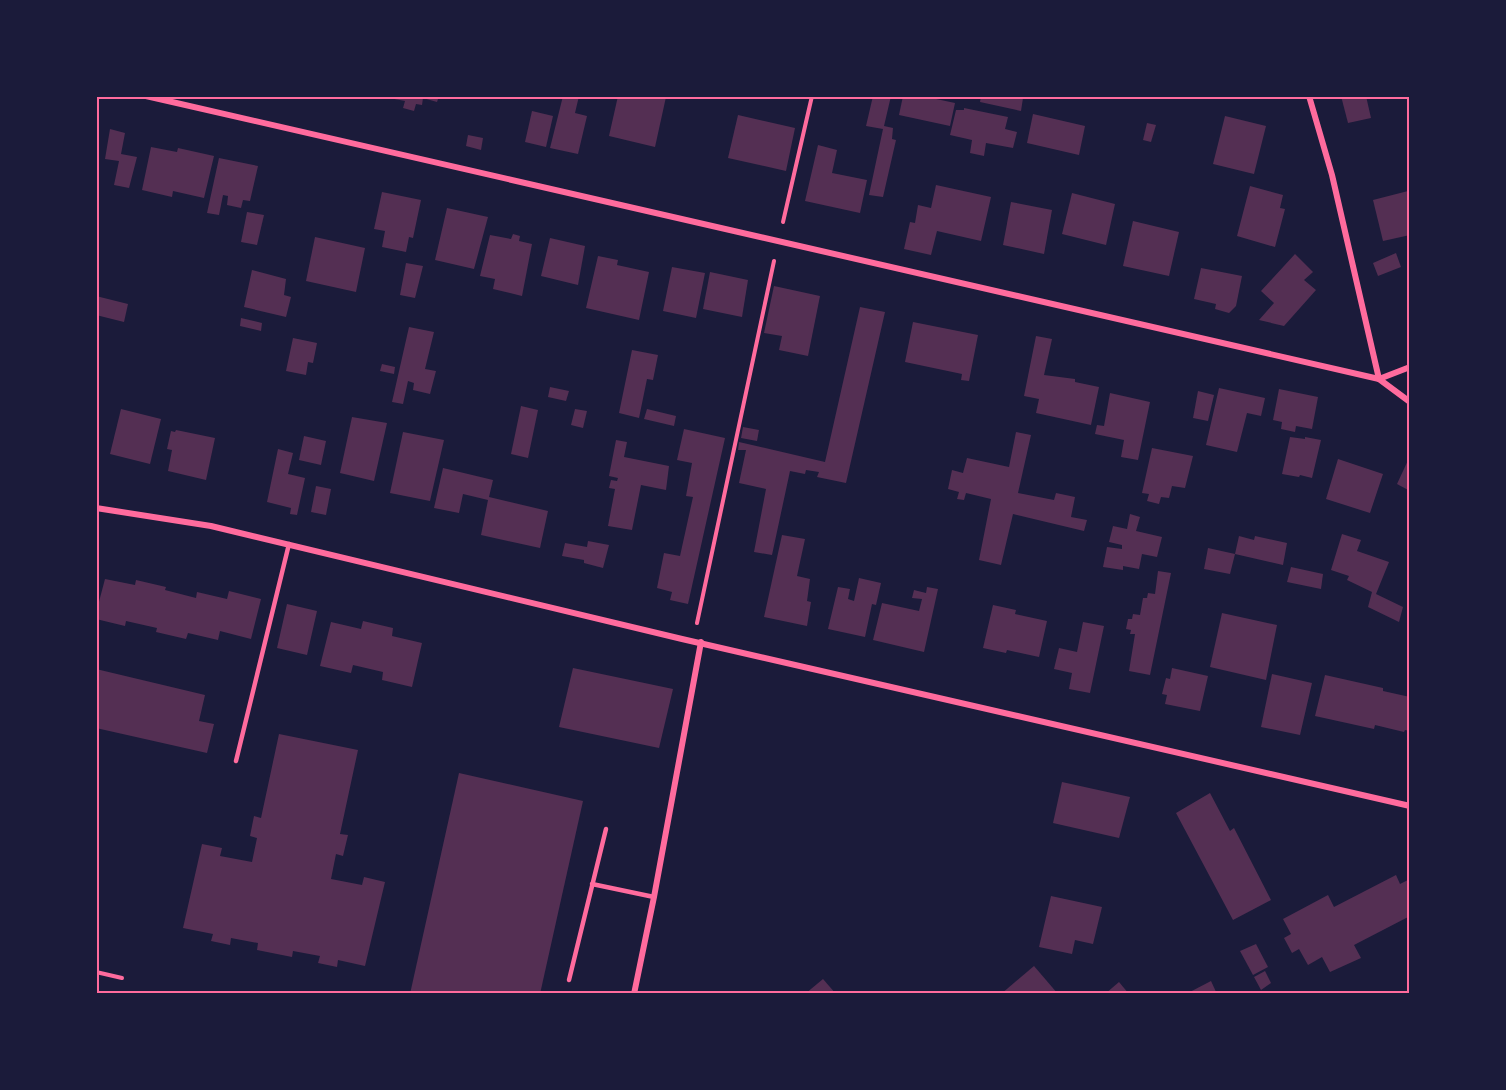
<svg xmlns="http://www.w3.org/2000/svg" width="1506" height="1090" font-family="'Alegreya Sans',sans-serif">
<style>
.building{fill:#542f53}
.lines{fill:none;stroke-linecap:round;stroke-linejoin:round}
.path{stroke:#ff6b9d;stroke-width:4}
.service{stroke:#ff6b9d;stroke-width:4.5}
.minor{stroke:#ff6b9d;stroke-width:6}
.neatline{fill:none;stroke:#ff6b9d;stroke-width:2}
</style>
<rect width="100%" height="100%" fill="#1b1b3a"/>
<!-- building -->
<g class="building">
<polygon points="389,96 439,96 437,102 423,98 422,105 416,104 414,111 403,108 405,101 389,98"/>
<polygon points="563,96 579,96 575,113 587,116 578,154 550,148"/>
<polygon points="618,96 666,97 655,147 609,136"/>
<polygon points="873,96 891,96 884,126 893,128 892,139 896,140 883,197 869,195 883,129 866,126"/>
<polygon points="903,96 922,96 955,103 950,126 899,115"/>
<polygon points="981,96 1012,96 1023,98 1021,111 980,102"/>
<polygon points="1341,96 1366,96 1371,118 1348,123"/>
<polygon points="964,108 1008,117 1005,129 1017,132 1013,148 986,143 984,156 970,153 972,140 950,135 956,110 964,110"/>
<polygon points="532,111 553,116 546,147 525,142"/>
<polygon points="1033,114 1085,126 1079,155 1027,143"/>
<polygon points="738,115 795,128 786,171 728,158"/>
<polygon points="1225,116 1266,126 1254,174 1213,164"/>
<polygon points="1147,123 1156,125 1151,142 1143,140"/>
<polygon points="110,129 125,133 121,154 137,157 129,188 114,185 119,161 105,159"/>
<polygon points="468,135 483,138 481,150 466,146"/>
<polygon points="818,145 837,150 832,173 867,180 860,213 805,201"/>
<polygon points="151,147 177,152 178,148 214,156 204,198 173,191 172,197 142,190"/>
<polygon points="219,158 258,166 250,201 243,200 241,208 227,205 228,196 223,195 219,215 207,213"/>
<polygon points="936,185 991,197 981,241 937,231 931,255 904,249 910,222 915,223 918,205 931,208"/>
<polygon points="1250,186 1283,195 1280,208 1285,209 1275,247 1237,236"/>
<polygon points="1408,191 1410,200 1410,235 1383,241 1373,200"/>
<polygon points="382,192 421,200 413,238 409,237 406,252 382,247 385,231 374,229"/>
<polygon points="1072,193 1115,204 1106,245 1062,234"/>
<polygon points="1011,202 1052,210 1044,254 1003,245"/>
<polygon points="447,208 488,217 474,269 435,260"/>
<polygon points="247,212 264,215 257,245 241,242"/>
<polygon points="1133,221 1179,232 1169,276 1123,266"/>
<polygon points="513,234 520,236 519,241 532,244 522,296 493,289 495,279 480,276 490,235 511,239"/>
<polygon points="315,237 365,248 356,292 306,281"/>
<polygon points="550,238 585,246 578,285 541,276"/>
<polygon points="1396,253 1401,267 1378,276 1373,263"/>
<polygon points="1295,254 1313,272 1304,280 1316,290 1284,326 1259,320 1274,303 1261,291"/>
<polygon points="598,256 618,260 617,265 649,272 639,320 586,308"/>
<polygon points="406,263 423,266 415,298 400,295"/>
<polygon points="672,267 705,273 696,318 663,311"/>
<polygon points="1201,268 1242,276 1236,306 1229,313 1215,309 1216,304 1194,299"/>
<polygon points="252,270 286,279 284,295 291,297 286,317 244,307"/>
<polygon points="710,272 748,280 742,317 703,309"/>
<polygon points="774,286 820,296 808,356 779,350 782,336 764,333"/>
<polygon points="96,296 128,304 124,322 96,315"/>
<polygon points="860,307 885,312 846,483 817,477 819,472 806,470 805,474 790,471 772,555 754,552 766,489 739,483 746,450 738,450 739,442 825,462"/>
<polygon points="241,318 262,323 261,331 240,326"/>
<polygon points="913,322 978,335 969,381 961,380 962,374 905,362"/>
<polygon points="409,327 434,332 425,369 436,371 430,394 413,390 414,383 408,381 403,404 392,402"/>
<polygon points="1036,336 1052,339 1044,375 1075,379 1075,382 1099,387 1091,425 1036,413 1039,399 1024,396"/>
<polygon points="293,338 317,343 313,363 308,362 306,375 286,371"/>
<polygon points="632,350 658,355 653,380 647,379 639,418 619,413"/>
<polygon points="382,364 395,367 394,374 380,371"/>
<polygon points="550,387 569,391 566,401 548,397"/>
<polygon points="1219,388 1265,398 1261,416 1247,413 1237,452 1206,445"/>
<polygon points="1279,389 1318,397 1312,429 1296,426 1295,432 1281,429 1282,422 1273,420"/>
<polygon points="1198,391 1214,395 1208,421 1193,418"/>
<polygon points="1110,393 1150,402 1138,460 1121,457 1124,440 1095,434 1097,425 1104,426"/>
<polygon points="521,406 538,410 528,458 511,454"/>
<polygon points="121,409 161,419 150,464 110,454"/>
<polygon points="575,409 587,411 583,428 571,425"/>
<polygon points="647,409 676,416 674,426 644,419"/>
<polygon points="352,417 387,423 374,481 340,473"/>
<polygon points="743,427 759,430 757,441 741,438"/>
<polygon points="684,429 725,438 688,604 670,600 672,592 657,588 664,553 680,556 693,497 686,496 692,463 677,460"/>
<polygon points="176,430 215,438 206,480 168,471 172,450 167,449 171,431 175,432"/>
<polygon points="403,432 444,440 430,501 390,493"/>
<polygon points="1016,432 1031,435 1018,493 1054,500 1056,493 1075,497 1071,517 1087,520 1084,531 1013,514 1001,565 979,560 991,499 966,493 964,500 957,499 959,492 948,489 952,470 963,473 967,458 1009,467"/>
<polygon points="304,436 326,441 321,465 299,460"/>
<polygon points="1290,437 1305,439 1305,437 1321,440 1312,478 1300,475 1299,477 1282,474"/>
<polygon points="616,440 627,442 624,457 669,466 666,490 641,485 632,530 608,526 615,489 609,488 611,480 617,481 618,478 609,476"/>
<polygon points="1152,448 1193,456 1185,488 1172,486 1169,498 1161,497 1159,504 1147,501 1149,494 1142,493"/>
<polygon points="278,449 293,453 288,474 305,478 297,515 290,514 291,508 267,502"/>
<polygon points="1410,456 1410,491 1397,484"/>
<polygon points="1338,459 1383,474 1370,513 1326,499"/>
<polygon points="443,468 493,480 489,497 548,511 540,548 481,535 488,500 463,494 459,513 434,508"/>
<polygon points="316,486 331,489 326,515 311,512"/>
<polygon points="1130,514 1140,517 1136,531 1162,537 1157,557 1142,554 1139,569 1123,566 1123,570 1103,567 1107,547 1122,549 1122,545 1109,542 1113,526 1127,529"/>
<polygon points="1342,534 1361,540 1357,551 1389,562 1376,594 1403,607 1399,622 1368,607 1372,592 1347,580 1349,576 1331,570"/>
<polygon points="782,535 805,539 797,576 810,579 807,601 811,602 807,626 764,617"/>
<polygon points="1239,536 1254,540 1255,536 1287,543 1283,565 1235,554 1230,574 1204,569 1208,548 1235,554"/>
<polygon points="588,541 609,545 603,568 584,563 584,560 562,556 565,543 587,547"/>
<polygon points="1291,567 1323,574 1321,589 1287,582"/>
<polygon points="1158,571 1171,573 1150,675 1129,671 1135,634 1130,634 1131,630 1126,629 1128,619 1132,619 1133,614 1140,615 1143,598 1147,598 1148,593 1155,594"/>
<polygon points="859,578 881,583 876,605 872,604 865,637 828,629 838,587 850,589 848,599 854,601"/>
<polygon points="105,579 135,585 136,580 166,587 165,590 196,598 197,592 227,599 229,591 261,599 251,639 220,631 218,640 188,633 186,639 156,632 157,628 126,621 125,626 96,619 96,613"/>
<polygon points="927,587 938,589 924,652 873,640 882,603 919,611 922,599 912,598 914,590 926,593"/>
<polygon points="287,604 317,611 307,655 277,648"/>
<polygon points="993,605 1016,610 1015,614 1047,621 1039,657 1007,650 1006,653 983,648"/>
<polygon points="1222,613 1277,625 1266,680 1210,667"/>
<polygon points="363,621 393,628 392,636 422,643 412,687 382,680 383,672 353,665 351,673 320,666 331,622 361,629"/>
<polygon points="1083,622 1104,626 1090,693 1069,689 1072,673 1054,669 1059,648 1077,652"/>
<polygon points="573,668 673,689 659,748 559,727"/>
<polygon points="1172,668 1208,676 1200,711 1165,704 1167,695 1162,694 1166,678 1170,679"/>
<polygon points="96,669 205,695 199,721 214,724 207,753 96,728"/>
<polygon points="1272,674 1312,683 1300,735 1261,727"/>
<polygon points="1325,675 1383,688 1383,691 1410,697 1410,731 1405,730 1404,732 1375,725 1374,729 1315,716"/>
<polygon points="279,734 358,750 340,834 348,835 343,856 336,854 331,879 362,885 364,877 385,882 365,966 338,960 337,967 318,963 320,956 293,951 292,957 257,950 258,943 231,938 230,945 211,941 213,934 183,928 202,844 222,848 220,856 252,862 257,838 250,836 254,816 261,818"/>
<polygon points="459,773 583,801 540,994 410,994"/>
<polygon points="1062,782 1130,797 1119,838 1053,823"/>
<polygon points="1210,793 1230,831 1234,828 1271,900 1233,920 1176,813"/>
<polygon points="1396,875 1400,884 1408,880 1410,885 1410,916 1354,945 1361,958 1330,972 1322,957 1308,965 1299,949 1292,953 1284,938 1291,934 1283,919 1328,895 1334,907"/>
<polygon points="1051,896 1102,907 1093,944 1075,940 1072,954 1039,947"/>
<polygon points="1256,944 1268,967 1253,975 1240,951"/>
<polygon points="1034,966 1058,994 1001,994"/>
<polygon points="1265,971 1271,983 1261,990 1254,977"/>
<polygon points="823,979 836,994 805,994"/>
<polygon points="1211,981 1217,994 1186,994"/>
<polygon points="1119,982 1129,994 1105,994"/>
</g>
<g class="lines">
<!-- path -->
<g class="path">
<polyline points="783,222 812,96"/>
<polyline points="697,623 774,261"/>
<polyline points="96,972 122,978"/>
</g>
<!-- service -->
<g class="service">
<polyline points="236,761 289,544"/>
<polyline points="592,884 654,897"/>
<polyline points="569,980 606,829"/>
</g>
<!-- minor -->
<g class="minor">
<polyline points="146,96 1379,379 1410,402"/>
<polyline points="1309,96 1332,175 1379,379 1410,367"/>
<polyline points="96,508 211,526 682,639 1410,806"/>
<polyline points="634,994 654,897 701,642"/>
</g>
</g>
<!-- border -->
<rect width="1506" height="1090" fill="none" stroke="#1b1b3a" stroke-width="195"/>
<rect x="98" y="98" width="1310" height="894" class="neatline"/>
</svg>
